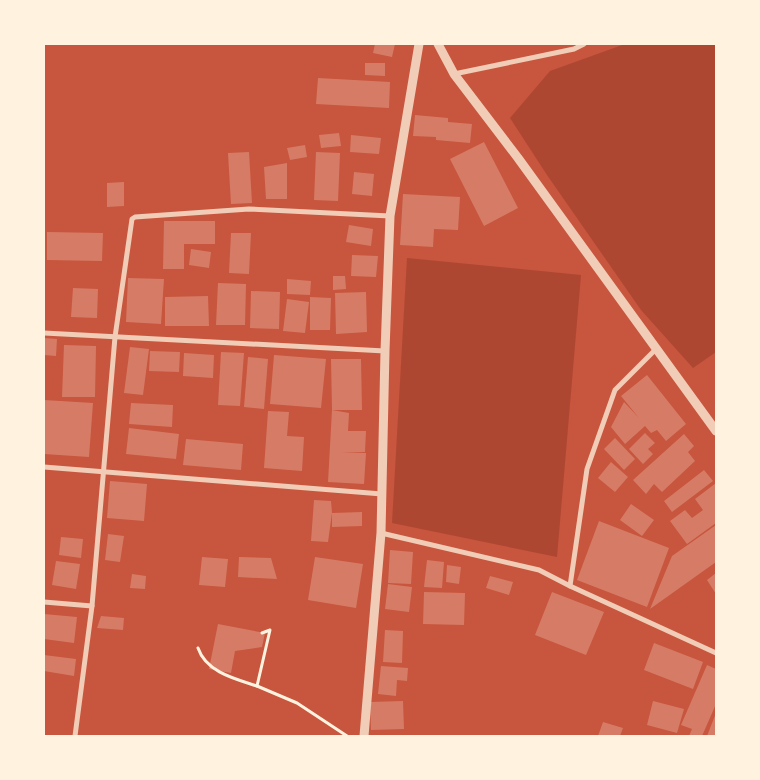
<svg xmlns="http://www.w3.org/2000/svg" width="760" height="780" font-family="'Golos Text',sans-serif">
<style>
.green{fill:#ae4732}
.building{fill:#d67c66}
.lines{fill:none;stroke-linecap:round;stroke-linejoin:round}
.path{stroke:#fff3e0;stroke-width:3}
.minor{stroke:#f1ccb7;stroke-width:5}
.tertiary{stroke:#f1ccb7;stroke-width:9}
</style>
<rect width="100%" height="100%" fill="#c8553d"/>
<!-- green -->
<g class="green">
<polygon points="625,44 716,44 716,352 693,368 641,310 547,175 510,118 550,71"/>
<polygon points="407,258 581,275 557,557 392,523"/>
</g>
<!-- building -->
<g class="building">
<polygon points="375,44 395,44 392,57 373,53"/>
<polygon points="365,63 385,63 385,76 365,75"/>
<polygon points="318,78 390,82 389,108 316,104"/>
<polygon points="415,115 448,118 448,122 472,124 470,143 436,140 436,137 413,136"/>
<polygon points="339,133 341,146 321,148 319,135"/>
<polygon points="351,135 381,138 379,154 350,152"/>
<polygon points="484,142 518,208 484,226 450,159"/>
<polygon points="305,145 307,157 290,160 287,148"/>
<polygon points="249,152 252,203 231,204 228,153"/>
<polygon points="316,152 340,153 338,201 314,200"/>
<polygon points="287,163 287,199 266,199 264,167"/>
<polygon points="354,172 374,174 372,196 352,194"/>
<polygon points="124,182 124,206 107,207 107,183"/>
<polygon points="403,194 460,197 458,230 434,229 433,247 400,245"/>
<polygon points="164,221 215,221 215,244 184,244 184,269 163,269"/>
<polygon points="349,225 373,229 371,246 346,242"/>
<polygon points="47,232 103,233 102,261 47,260"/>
<polygon points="231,233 251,233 249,274 229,273"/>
<polygon points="191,249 211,252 209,268 189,265"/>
<polygon points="352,255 378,256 376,277 351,276"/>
<polygon points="333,276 345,276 346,289 333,290"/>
<polygon points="128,278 164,279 161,324 126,322"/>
<polygon points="287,279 311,281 310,295 287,294"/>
<polygon points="218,283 246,284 245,325 216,325"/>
<polygon points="73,288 98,289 97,318 71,317"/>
<polygon points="251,291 280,292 279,329 250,328"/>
<polygon points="366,292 367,332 336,334 335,293"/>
<polygon points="208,296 209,326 165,326 165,297"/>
<polygon points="310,297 331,298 330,330 310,330"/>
<polygon points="287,299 309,302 305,333 283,331"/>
<polygon points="44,338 57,339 56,356 44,355"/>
<polygon points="64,345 96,346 95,397 62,397"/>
<polygon points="130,347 149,349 143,395 124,393"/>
<polygon points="150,351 180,352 179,372 149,371"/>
<polygon points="221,352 244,353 240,406 218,405"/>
<polygon points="184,353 214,355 213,378 183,376"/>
<polygon points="274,355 326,359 321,408 270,404"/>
<polygon points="248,357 268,359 264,409 244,407"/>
<polygon points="331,359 361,359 362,410 332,410"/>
<polygon points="647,375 686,424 666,441 657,430 651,433 645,426 625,444 611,427 624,402 639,418 621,396"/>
<polygon points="44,400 93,403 89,457 44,454"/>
<polygon points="131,403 173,405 172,427 129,424"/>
<polygon points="332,410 349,413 348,431 366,431 365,452 341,452 366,453 364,484 328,482"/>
<polygon points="268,411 289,412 287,436 304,437 302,471 264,468"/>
<polygon points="129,428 179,434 176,459 126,454"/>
<polygon points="645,433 655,443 648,449 653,454 643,464 629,449"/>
<polygon points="684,434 694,446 688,452 695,461 662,492 654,484 646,494 633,480"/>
<polygon points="615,438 635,459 624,470 604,449"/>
<polygon points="186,439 243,444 241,470 183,465"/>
<polygon points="611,462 628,477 615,492 598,478"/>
<polygon points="704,470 713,481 672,512 664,501"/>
<polygon points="110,481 147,484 144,521 107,518"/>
<polygon points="716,483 716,523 687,544 670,521 685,510 692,518 703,510 695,499"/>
<polygon points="314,500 331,501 332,513 362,512 362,526 332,527 332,513 328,542 311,541"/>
<polygon points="631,504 654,520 642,536 620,520"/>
<polygon points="599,521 669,548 647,607 577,580"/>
<polygon points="716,525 716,562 650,609 672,556"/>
<polygon points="108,534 124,536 120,562 105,560"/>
<polygon points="61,537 83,539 81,558 59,555"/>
<polygon points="390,550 413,552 411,584 388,583"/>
<polygon points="202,557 228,559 225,587 199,585"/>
<polygon points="239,557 271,558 277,579 238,577"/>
<polygon points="315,557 363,564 356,608 308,600"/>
<polygon points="427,560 444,562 442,588 424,587"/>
<polygon points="56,561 80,564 76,589 52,585"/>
<polygon points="447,565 461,567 459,584 446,582"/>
<polygon points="716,573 716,594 707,580"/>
<polygon points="132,574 146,576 145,589 130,588"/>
<polygon points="490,576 513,582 509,595 486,588"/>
<polygon points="388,584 412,587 409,612 385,609"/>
<polygon points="424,592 465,593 464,625 423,624"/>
<polygon points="552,592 604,612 586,655 535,635"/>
<polygon points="44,614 77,617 74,643 44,639"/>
<polygon points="101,616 124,618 123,630 97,628"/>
<polygon points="218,624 265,633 262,647 235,651 231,673 209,669"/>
<polygon points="385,630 403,631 402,663 383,662"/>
<polygon points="654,643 703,662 693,689 644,670"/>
<polygon points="44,655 76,659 74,676 44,671"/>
<polygon points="707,665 716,669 716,704 702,736 689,736 692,729 681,725"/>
<polygon points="381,666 408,668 407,681 397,680 396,696 378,694"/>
<polygon points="403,701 404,729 371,730 370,702"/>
<polygon points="653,701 684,709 677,733 647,725"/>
<polygon points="716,713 716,736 707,736"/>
<polygon points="603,722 623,728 620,736 598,736"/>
</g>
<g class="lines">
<!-- path -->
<g class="path">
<polyline points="262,633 270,630 257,686 297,703 347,736"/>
<path d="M198,648C206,672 235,679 257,686"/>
</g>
<!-- minor -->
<g class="minor">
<polyline points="454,74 574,49 584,44"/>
<polyline points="44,333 385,351"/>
<polyline points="44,467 382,494"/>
<polyline points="381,533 539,570 570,586 716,653"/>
<polyline points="570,586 587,469 615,390 656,349"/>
<polyline points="44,602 92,606"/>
<polyline points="75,736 92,606 115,337 132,219 135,217 249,209 390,216"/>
</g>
<!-- tertiary -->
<g class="tertiary">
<polyline points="438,44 454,74 518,158 716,431"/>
<polyline points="364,736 381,533 385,351 390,216 419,44"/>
</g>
</g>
<!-- border -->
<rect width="760" height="780" fill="none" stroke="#fff3e0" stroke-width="90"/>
</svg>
